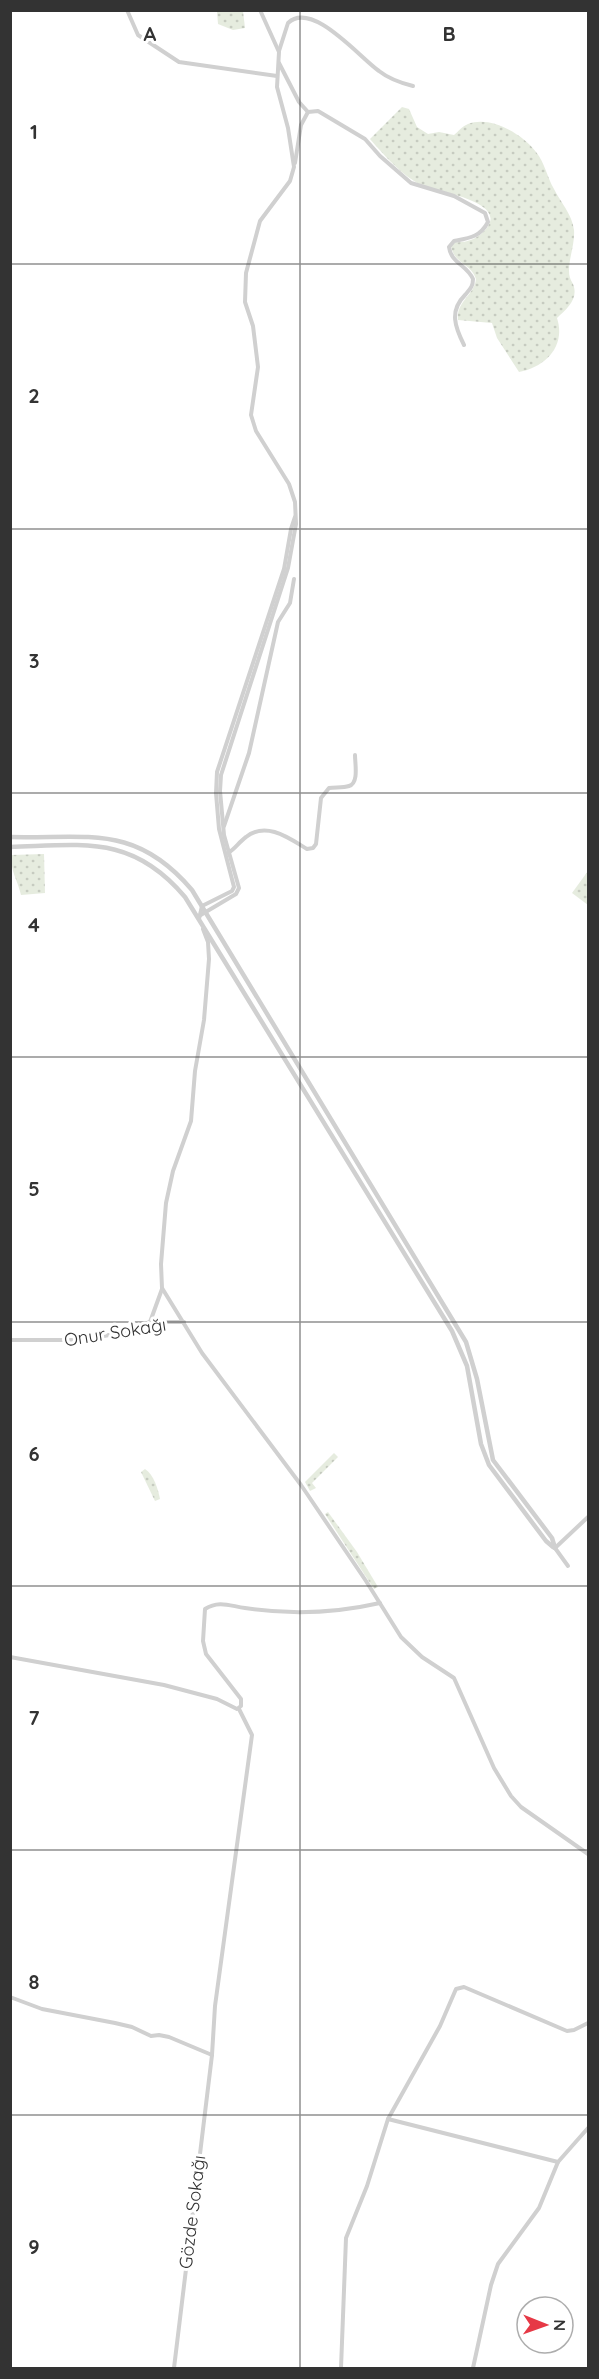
<svg xmlns="http://www.w3.org/2000/svg" width="599" height="2379" font-family="Quicksand,sans-serif">
<style>
.grass{fill:url(#grass-dots)}
.lines{fill:none;stroke-linecap:round;stroke-linejoin:round}
.minor{stroke:#d0d0d0;stroke-width:4}
.tertiary{stroke:#d0d0d0;stroke-width:4.5}
.grid{fill:none;stroke:#333;stroke-width:1.5;stroke-opacity:0.55}
.labels{text-anchor:middle;dominant-baseline:central;stroke-width:6;stroke-linejoin:round;paint-order:stroke}
.street-label{font-size:18px;fill:#333;stroke:#fff}
.grid-label{font-size:20px;text-anchor:middle;font-weight:bold;fill:#333;stroke:#fff;stroke-width:6;stroke-linejoin:round;paint-order:stroke}
</style>
<defs>
<pattern id="grass-dots" width="8" height="8" patternUnits="userSpaceOnUse" patternTransform="scale(1.5)"><rect width="8" height="8" fill="#e6ecdf"/><path d="M2 2h.1M6 6h.1" fill="none" stroke="#c6cbc0" stroke-width="1.8" stroke-linecap="round"/></pattern>
</defs>
<rect width="100%" height="100%" fill="#fff"/>
<!-- grass -->
<g class="grass">
<polygon points="217,11 243,11 245,28 233,30 218,24"/>
<path d="M402,107L409,109L417,127L428,134L439,132L454,135C458,132 461,127 468,124C490,115 523,134 536,152C545,163 547,177 554,189C561,203 572,214 574,230C575,244 569,257 569,271C569,276 570,279 573,284C579,299 567,309 557,318C566,346 546,367 519,372L497,338L492,323L458,320C456,301 474,296 476,279C471,263 454,264 451,246L455,242C464,243 474,240 481,234C520,200 428,192 414,181C397,170 383,154 370,139Z"/>
<path d="M44,854L45,893L21,895C18,881 10,870 11,855Z"/>
<polygon points="588,871 588,905 572,893"/>
<polygon points="334,1453 338,1457 312,1483 316,1488 310,1491 305,1482"/>
<path d="M145,1469C154,1475 158,1489 160,1499L155,1501L141,1472Z"/>
<polygon points="328,1512 357,1552 378,1587 374,1589 325,1514"/>
</g>
<g class="lines">
<!-- minor -->
<g class="minor">
<polyline points="127,10 138,35 179,62 277,76"/>
<path d="M279,51L288,23C312,0 359,57 379,71C389,79 401,83 413,86"/>
<polyline points="279,63 299,102 308,112"/>
<path d="M295,163L301,125L308,112L318,111L365,139L380,156L411,183L454,196L485,213L488,222C480,237 470,238 454,241L449,247C451,263 467,265 473,279C473,287 470,289 465,295C449,311 455,327 464,345"/>
<polyline points="224,826 249,753 278,622 290,603 294,579"/>
<path d="M228,853C235,849 239,842 246,837C266,821 289,838 307,849L313,848L316,844L321,798L329,788C335,787 343,788 349,786C359,783 355,764 355,755"/>
<polyline points="199,916 236,894 239,888 224,835 220,791 221,775 288,568 296,524 295,502 289,484 256,431 251,415 258,367 253,326 245,302 246,273 260,221 290,181 294,167 288,128 277,87 279,52 260,10"/>
<polyline points="199,919 202,906 232,891 234,887 219,829 216,793 217,772 284,569 291,529 295,517"/>
<polyline points="203,929 208,942 209,959 204,1020 195,1071 191,1121 173,1171 166,1203 161,1264 162,1288 202,1353 301,1485 366,1581 401,1637 422,1657 454,1678 494,1768 511,1796 521,1807 588,1854"/>
<polyline points="150,1322 162,1289"/>
<polyline points="10,1340 84,1340 114,1334 150,1322 184,1322"/>
<polyline points="555,1548 588,1517"/>
<polyline points="555,1548 568,1566"/>
<path d="M10,1657L164,1685L217,1699L237,1709L241,1706V1699L206,1654L203,1641L205,1609C219,1600 230,1606 245,1608C290,1615 336,1613 380,1603"/>
<polyline points="10,1997 42,2009 115,2023 132,2027 151,2036 159,2035 169,2037 212,2055"/>
<polyline points="388,2119 558,2162"/>
<polyline points="174,2368 212,2055 215,2006 252,1735 239,1709"/>
<polyline points="341,2368 346,2238 367,2186 388,2119 440,2026 456,1989 464,1987 567,2031 574,2030 588,2023"/>
<polyline points="473,2368 491,2285 498,2264 539,2208 558,2162 588,2128"/>
</g>
<!-- tertiary -->
<g class="tertiary">
<path d="M10,837C87,839 135,823 192,890L466,1342L477,1379L493,1460L552,1538L555,1548"/>
<path d="M10,847C83,845 132,834 185,897L452,1331L467,1366L481,1444L489,1465L546,1541L553,1547"/>
</g>
</g>
<!-- grid -->
<path class="grid" d="M300,10V2368M10,264H588M10,529H588M10,793H588M10,1057H588M10,1322H588M10,1586H588M10,1850H588M10,2115H588"/>
<g class="labels">
<!-- street labels -->
<g class="street-label">
<text transform="translate(115 1332) rotate(-9)">Onur Sokağı</text>
<text transform="translate(192 2212) rotate(-83)">Gözde Sokağı</text>
</g>
</g>
<g class="grid-label">
<text x="150" y="41">A</text>
<text x="449" y="41">B</text>
<text x="34" y="139">1</text>
<text x="34" y="403">2</text>
<text x="34" y="668">3</text>
<text x="34" y="932">4</text>
<text x="34" y="1196">5</text>
<text x="34" y="1461">6</text>
<text x="34" y="1725">7</text>
<text x="34" y="1989">8</text>
<text x="34" y="2254">9</text>
</g>
<!-- border -->
<rect width="599" height="2379" fill="none" stroke="#333333" stroke-width="24"/>
<!-- north arrow -->
<g transform="translate(545 2325) rotate(91)"><circle r="28" fill="#ffffff" stroke="#adadad" stroke-width="1.5"/>
<path d="M0-4.5L10 22L0 15L-10 22Z" fill="#e63946"/>
<text y="-9" font-size="16" font-weight="bold" text-anchor="middle" fill="#333333">N</text>
</g>
</svg>
